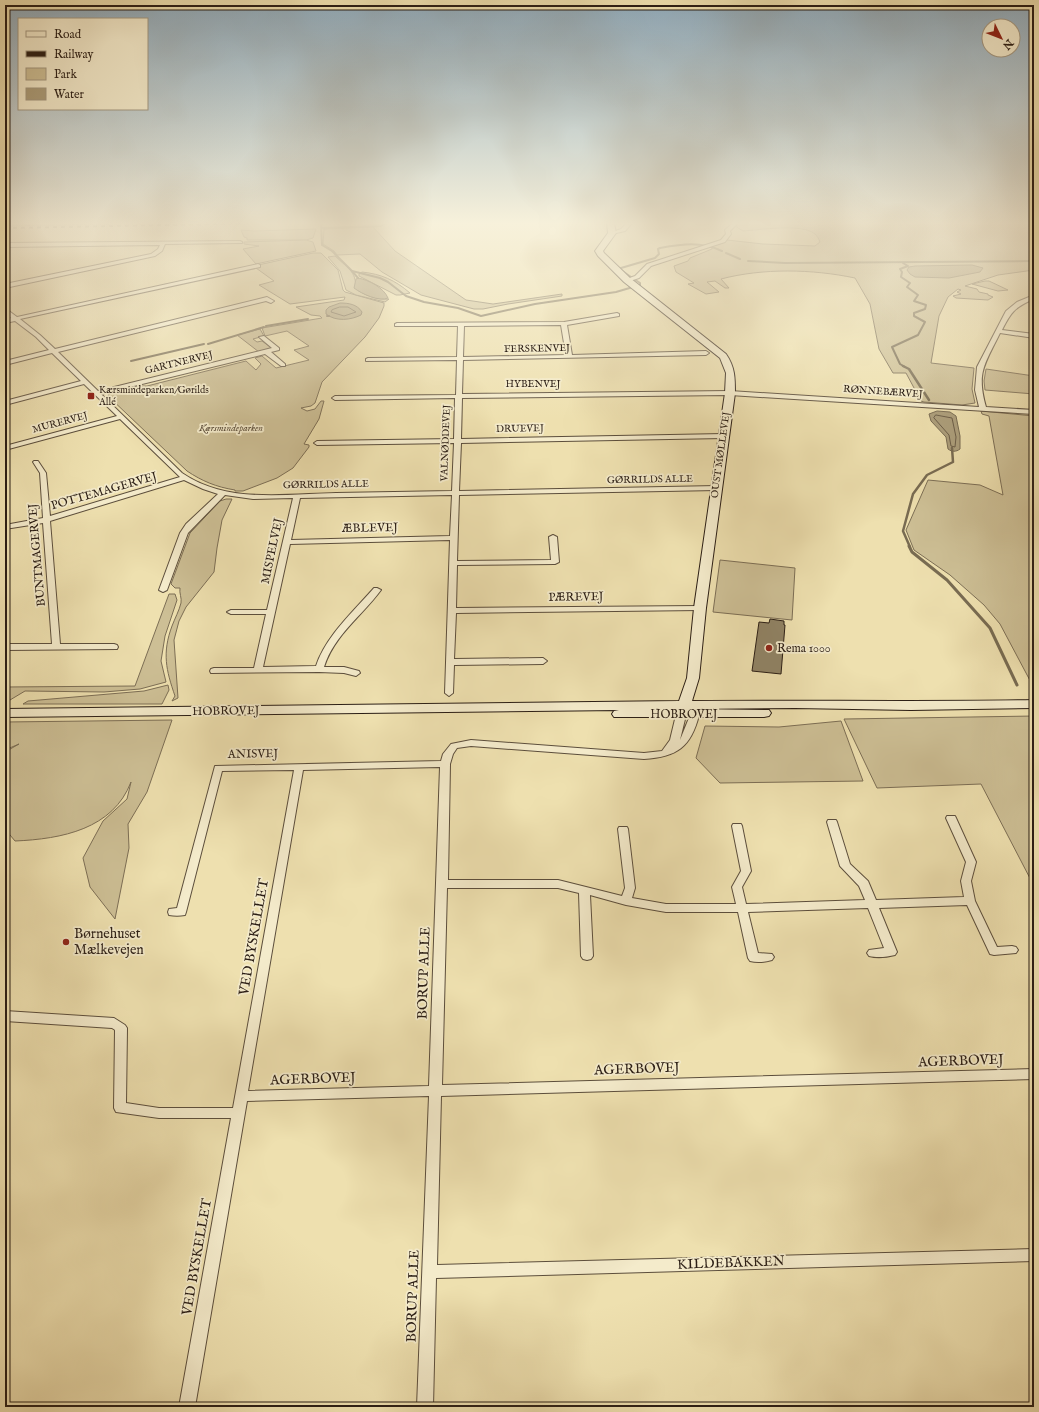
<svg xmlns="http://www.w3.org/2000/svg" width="1039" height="1412" font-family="'IM FELL English',serif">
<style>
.green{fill:#cdbf95;stroke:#7c6e55}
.water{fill:#ac9e7b;stroke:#786b52}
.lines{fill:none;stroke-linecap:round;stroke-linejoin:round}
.shore{stroke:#6c5e48;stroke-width:1}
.stream-far2{stroke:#786b52;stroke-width:2}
.stream-far1{stroke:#786b52;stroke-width:2.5}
.stream{stroke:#786b52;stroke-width:3}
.building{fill:#908365;stroke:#2b1e15}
.street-casing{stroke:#5c4e3c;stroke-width:2}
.secondary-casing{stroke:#2b1e15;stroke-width:2}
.street{fill:#f4ebcb;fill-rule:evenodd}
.secondary{fill:#f4ebcb;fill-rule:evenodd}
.rail{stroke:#2b1e15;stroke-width:2;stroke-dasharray:4 4;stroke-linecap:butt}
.poi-dot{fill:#8f2418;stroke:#f4ebcb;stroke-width:1.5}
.labels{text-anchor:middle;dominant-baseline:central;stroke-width:3.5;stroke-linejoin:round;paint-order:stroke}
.far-street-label{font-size:10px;fill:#2b1e15;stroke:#f4ebcb}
.far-poi-label{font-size:10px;fill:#2b1e15;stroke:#f4ebcb;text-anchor:start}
.far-park-label{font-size:10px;font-style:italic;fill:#5c4e3b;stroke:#f4ebcb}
.street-label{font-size:12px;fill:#2b1e15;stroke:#f4ebcb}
.poi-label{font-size:12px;fill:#2b1e15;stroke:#f4ebcb;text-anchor:start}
.near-poi-label{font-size:14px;fill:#2b1e15;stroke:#f4ebcb;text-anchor:start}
.near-street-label{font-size:14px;fill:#2b1e15;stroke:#f4ebcb}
</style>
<rect width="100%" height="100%" fill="#eee0af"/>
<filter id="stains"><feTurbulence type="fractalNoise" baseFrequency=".005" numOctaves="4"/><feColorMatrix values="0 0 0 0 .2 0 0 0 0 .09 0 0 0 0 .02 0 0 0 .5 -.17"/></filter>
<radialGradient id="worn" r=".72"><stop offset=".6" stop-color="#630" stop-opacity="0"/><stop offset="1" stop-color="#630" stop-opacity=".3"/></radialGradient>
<!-- green -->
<g class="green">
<polygon points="5,223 151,223 5,226"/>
<path d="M763,223H1034V270L998,275L965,286L977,289L979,292L988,294V295L993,297L988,300L956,298L953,296L961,294L957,292L961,290L958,289L948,297L939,316L931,363L974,368L972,389L975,403L962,405L924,402L921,401L906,373H893L879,349L870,304L855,278C812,269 763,268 721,279L729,288H725L715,281L707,282L719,292L706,294L688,284L694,283L676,272L674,266L688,261L690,258L712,249L713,244L727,240L763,244L815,246L820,242C819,239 817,236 815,234C802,223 759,230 743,231L735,226Z"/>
<polygon points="373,227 395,251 466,300 493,304 562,294 562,296 508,304 483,309 474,309 421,295 382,272 360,254 337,255 334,251 323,244 324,229"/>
<polygon points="316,229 313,238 306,240 247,240 247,238 244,237 241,230 254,231"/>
<polygon points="306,240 313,242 316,251 256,264 243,249 259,246 244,244 244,242"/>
<path d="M313,253H321L338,270L343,290L345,292L384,303V306L379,318L365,337L322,382L315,403L311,406L301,408L307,411L315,409L321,401H324L319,419L304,444L309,445V447L293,468L277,478L243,491H235V490C216,487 202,481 187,471L108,396L110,392L137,386H147L246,361L256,370L261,364L255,358L262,356L276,368L309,360L294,350L309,346L287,331L265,336L262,328L322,318L320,316L311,315L296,307L344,300L345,297L290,304L259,285L274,281L256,268L259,267L258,265Z"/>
<path d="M335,256C345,266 358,272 355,288C363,295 378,300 389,299L385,302L356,295L346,290L340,271L328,257Z"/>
<path d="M362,272C381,274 395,280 410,293L400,295H396L359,276V274Z"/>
<polygon points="985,281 989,281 1008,290 998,291 972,284"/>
<polygon points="260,329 264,336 253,339 257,342 262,341 273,349 259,352 237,335"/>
<polygon points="986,369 1034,376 1034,394 985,390 984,381"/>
<polygon points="981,411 1034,416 1034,688 1000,624 984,605 950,575 914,550 906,530 928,480 980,485 1003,495 989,416 982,414"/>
<path d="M226,499H232L222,520L217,548L214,572L186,607L179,621L174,640L178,698L172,701L175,696C166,670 162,653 172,626C175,618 179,611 181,603C182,598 179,593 180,588H175L171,584L190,533L220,501Z"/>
<polygon points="720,560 795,568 792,620 713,612"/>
<polygon points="169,594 175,594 177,600 165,636 161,661 166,682 140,689 104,692 25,691 5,703 5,687 135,686"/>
<polygon points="168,685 169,690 162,704 23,704 28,701 144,691"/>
<polygon points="1034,716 1034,886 981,784 877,788 844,719"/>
<path d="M172,720L147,792L128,824L129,848L115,919L90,887L83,858L103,821L127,799L131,782C113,829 62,839 15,841L5,829V752L19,744L5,750V722Z"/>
<polygon points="841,721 863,781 720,783 696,758 705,726 779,727"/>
</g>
<!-- water -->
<g class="water">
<polygon points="972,265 983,268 980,272 949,278 915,277 910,274 907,270 909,267 915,266"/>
<path d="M358,278C369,280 384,288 388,298C379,302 362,294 354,288L356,279Z"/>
<path d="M340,303C348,303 357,304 362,312L361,315C351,320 336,322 326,314V310L329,307Z"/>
<path d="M937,411L950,412L956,416L960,436V449C956,452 952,452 948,449L946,437L931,421L929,414Z"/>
</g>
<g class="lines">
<!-- shore -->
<g class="shore">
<polygon points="340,307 348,307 356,312 344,316 331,312 332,310"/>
<polygon points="936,415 952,418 956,437 955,447 951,446 949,435 934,418"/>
</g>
<!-- stream-far2 -->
<g class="stream-far2">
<polyline points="321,224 322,245 332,251 352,271 380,278 388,282 406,296 424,302 458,308 481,316 535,304 616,292 633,287"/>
<polyline points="322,228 381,226 386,223"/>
<polyline points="726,253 740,259"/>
<polyline points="748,261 785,263 1034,261"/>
<polyline points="903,263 908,266 900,269 902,272 901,277 910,283 907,287 918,295 914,301 926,305 925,309 914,313 914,316 925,322 918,335 892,347 900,364 905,367"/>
<polyline points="352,271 358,278"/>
<path d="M631,277L621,270V268L655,258L659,254L658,249L660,248C682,244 701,241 722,251"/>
<polyline points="634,279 640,283 640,285 638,285"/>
<polyline points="327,316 329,316"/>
<polyline points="266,326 308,319"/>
<polyline points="208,344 264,327"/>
<polyline points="131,361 204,344"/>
</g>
<!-- stream-far1 -->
<g class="stream-far1">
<polyline points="903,366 909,369 929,400"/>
<polyline points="910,547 903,531 913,494 927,475 953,462 952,448"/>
</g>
<!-- stream -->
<polyline class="stream" points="909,546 912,552 947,580 990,628 1017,685"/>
</g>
<!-- building -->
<polygon class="building" points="770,619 784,621 784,625 785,625 781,674 752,671 759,622 769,623"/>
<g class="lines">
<!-- street casing -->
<g class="street-casing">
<g id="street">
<polygon points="627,223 632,223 625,231 612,234 610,233 621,229"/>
<polygon points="733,223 738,223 730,231 731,234 725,242 651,266 639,278 627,282 624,280 635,276 647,264 721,240 726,234 725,230"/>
<polygon points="240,241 242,242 242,243 165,244 162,251 155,256 5,288 5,284 151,254 158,249 160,245 5,247 5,243"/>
<path d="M258,264L260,265V267L20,319L40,335L55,349L267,297L274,301L271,303L266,301L58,352L98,391L272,348L259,337L264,336L279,348V350L271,352L285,364V366H281L265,354L101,394L182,473C227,504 285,494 336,493C375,492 413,492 452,491L454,443L317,445L314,443L317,441L454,439L455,398L335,400L332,398L335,396L456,395L457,360L366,361V359L368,358L457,357L458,326H395V324L397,323L564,322L617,313L619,314V316L567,325L572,355L706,351L709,353L706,355L463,360L462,394L730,391L979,407L975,390L977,367L1006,311L1017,302L1034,295V299C1015,307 1011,312 1002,330L1034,334V338L1000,333C985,364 976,372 986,407L1034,410V414L730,395L462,398L461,439L724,434L727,436L724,438L461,443L459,491L717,486L721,488L717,490L459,495L457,561L551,560L549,537L553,535L557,537L559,562L555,564L457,565L456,608L700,606L704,608L700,610L456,613L454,659L543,658L547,661L543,664L454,665L453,693L449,696L445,693L450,540L290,544L263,667L316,666C326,636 353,612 374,588H377L381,590C362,616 334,635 324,667H344L359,671L360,673L356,676L344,673L319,672L211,673L210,671L211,669L214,668H254L266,614H231L227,612L231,610H267L293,498L253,499L225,495L188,533L167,590L163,592L159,590L180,533L186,524L218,494L203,489L184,480L50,521L60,644H114L117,645L118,647L117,649L5,650V644H52L43,523L5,529V525L43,518L40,473L33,462L34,461H38L46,473L50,516L180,477L120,419L5,450V446L117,416L84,384L5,405V401L81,381L52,353L5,365V361L49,350L36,337L15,321L5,323V319L11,318L5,313V308L17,317ZM561,325L566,355L463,357L464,326ZM452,495L450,536L291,540L300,498Z"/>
<path d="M681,712L686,715L680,740L691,713L694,712L699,715C691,747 677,757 644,759L471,746L457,748L453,754L450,764L448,880H558L622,896L625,888L618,829L619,827H627L628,829L635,888L632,898L666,904H736L732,887L741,871L732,826L733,824H741L742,826L751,871L742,887L746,904L865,900L859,886L840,866L827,822L828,820H836L837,822L850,864L868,881L876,900L964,897L961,881L966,862L946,818L947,816H955L956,818L976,862L971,881L975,901L997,947L1012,946L1016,947L1018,950L1016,953L994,955L990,954L967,905L879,908L897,952L895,955C887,957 877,958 869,956L867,953L869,950L884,948L868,908L748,912L758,953L772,954L774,957L772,960C765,962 757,963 750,961L748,958L738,912H666L626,905L590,895L593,956L591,959L587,960L583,959L581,956L579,893L558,888H447L442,1085L1034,1069V1079L441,1096L437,1265L1034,1249V1261L436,1278L433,1407H417L429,1096L247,1101L195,1407H179L231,1118H159L116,1112L114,1108L115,1030L112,1028L5,1021V1011L114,1018L125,1025L127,1028L126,1103L159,1108H233L294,770L222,771L186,912L185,915C180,916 174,916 169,915L168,912L169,909L177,908L215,766L441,761L443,754L451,744L471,740L644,753L662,751L670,740L676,715ZM440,767L429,1086L248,1091L303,770Z"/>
</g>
</g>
<!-- secondary casing -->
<g class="secondary-casing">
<path id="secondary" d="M607,223H614L616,233L603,251L604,253L630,278L726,354C735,367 735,378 735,393L706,608L699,678L692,701C806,700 920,702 1034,700V708L911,710L795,708L689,709L769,710L771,713L769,716L764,717H614L612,714L614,711L619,710L5,717V709L679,701L687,678L694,608L725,393L726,373L720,358L624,282L598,256L595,251L608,233Z"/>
</g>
<!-- street -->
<use href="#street" class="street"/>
<!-- secondary -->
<use href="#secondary" class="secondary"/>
<!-- rail -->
<polyline class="rail" points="5,228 264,223"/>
</g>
<!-- sky -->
<linearGradient id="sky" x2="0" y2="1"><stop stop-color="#90abbc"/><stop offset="0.53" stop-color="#f7f1db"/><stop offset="1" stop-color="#f7f1db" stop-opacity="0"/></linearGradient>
<rect width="1039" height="421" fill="url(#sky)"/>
<!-- markers -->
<g class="poi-dot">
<rect x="87" y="392" width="8" height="8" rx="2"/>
<circle cx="769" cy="648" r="4"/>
<circle cx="66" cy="942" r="4"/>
</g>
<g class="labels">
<!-- far-street labels -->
<g class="far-street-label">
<text transform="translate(537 349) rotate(-1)">FERSKENVEJ</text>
<text transform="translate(179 363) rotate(-14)">GARTNERVEJ</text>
<text x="533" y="384">HYBENVEJ</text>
<text transform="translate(883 392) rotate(4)">RØNNEBÆRVEJ</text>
<text transform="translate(60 423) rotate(-15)">MURERVEJ</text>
<text transform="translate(520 429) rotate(-1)">DRUEVEJ</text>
<text transform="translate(446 443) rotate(-88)">VALNØDDEVEJ</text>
<text transform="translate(721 455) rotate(-82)">OUST MØLLEVEJ</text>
<text transform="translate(650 480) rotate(-1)">GØRRILDS ALLE</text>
<text transform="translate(326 485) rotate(-1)">GØRRILDS ALLE</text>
</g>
<!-- far-poi labels -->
<g class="far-poi-label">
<text x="99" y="390">Kærsmindeparken/Gørilds<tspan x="99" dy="12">Allé</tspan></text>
</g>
<!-- far-park labels -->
<g class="far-park-label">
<text x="231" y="428">Kærsmindeparken</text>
</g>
<!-- street labels -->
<g class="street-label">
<text transform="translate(104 491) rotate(-16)">POTTEMAGERVEJ</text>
<text transform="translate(370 528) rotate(-1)">ÆBLEVEJ</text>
<text transform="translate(272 551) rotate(-78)">MISPELVEJ</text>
<text transform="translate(37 555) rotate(-95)">BUNTMAGERVEJ</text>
<text transform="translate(576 597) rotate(-1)">PÆREVEJ</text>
<text transform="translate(226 711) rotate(-1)">HOBROVEJ</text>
<text x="684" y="714">HOBROVEJ</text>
<text transform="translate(253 754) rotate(-1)">ANISVEJ</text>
</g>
<!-- poi labels -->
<g class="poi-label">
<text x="777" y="648">Rema 1000</text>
</g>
<!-- near-poi labels -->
<g class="near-poi-label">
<text x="74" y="934">Børnehuset<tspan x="74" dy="16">Mælkevejen</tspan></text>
</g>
<!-- near-street labels -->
<g class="near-street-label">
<text transform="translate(254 937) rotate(-80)">VED BYSKELLET</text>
<text transform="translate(424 973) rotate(-88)">BORUP ALLE</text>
<text transform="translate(961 1061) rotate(-2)">AGERBOVEJ</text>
<text transform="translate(637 1069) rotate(-2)">AGERBOVEJ</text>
<text transform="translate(313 1079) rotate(-2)">AGERBOVEJ</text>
<text transform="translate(197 1257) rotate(-80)">VED BYSKELLET</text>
<text transform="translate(731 1263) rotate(-2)">KILDEBAKKEN</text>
<text transform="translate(413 1296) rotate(-88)">BORUP ALLE</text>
</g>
</g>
<!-- margin -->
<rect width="1039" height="1412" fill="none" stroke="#eee0af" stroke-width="20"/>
<rect x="6" y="6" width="1027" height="1400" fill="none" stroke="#2b1e15" stroke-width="2"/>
<rect x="10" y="10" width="1019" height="1392" fill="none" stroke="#2b1e15"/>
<!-- legend -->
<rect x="18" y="18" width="130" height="92" fill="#f4ebcb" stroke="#a49982"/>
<rect x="26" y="31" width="20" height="6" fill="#f4ebcb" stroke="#a49982"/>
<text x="54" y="38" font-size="12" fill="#2b1e15">Road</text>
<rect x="26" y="51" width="20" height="6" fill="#2b1e15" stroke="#a49982"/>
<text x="54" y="58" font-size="12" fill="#2b1e15">Railway</text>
<rect x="26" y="68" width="20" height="12" fill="#cdbf95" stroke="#a49982"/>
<text x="54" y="78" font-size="12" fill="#2b1e15">Park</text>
<rect x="26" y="88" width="20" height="12" fill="#ac9e7b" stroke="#a49982"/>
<text x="54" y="98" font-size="12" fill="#2b1e15">Water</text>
<!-- north arrow -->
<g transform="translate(1001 38) rotate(133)"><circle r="19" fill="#f4ebcb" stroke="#a49982"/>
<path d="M0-3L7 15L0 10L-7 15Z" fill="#8f2418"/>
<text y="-6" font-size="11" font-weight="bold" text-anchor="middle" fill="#2b1e15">N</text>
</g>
<rect width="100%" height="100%" filter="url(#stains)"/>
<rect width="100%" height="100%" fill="url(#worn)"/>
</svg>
